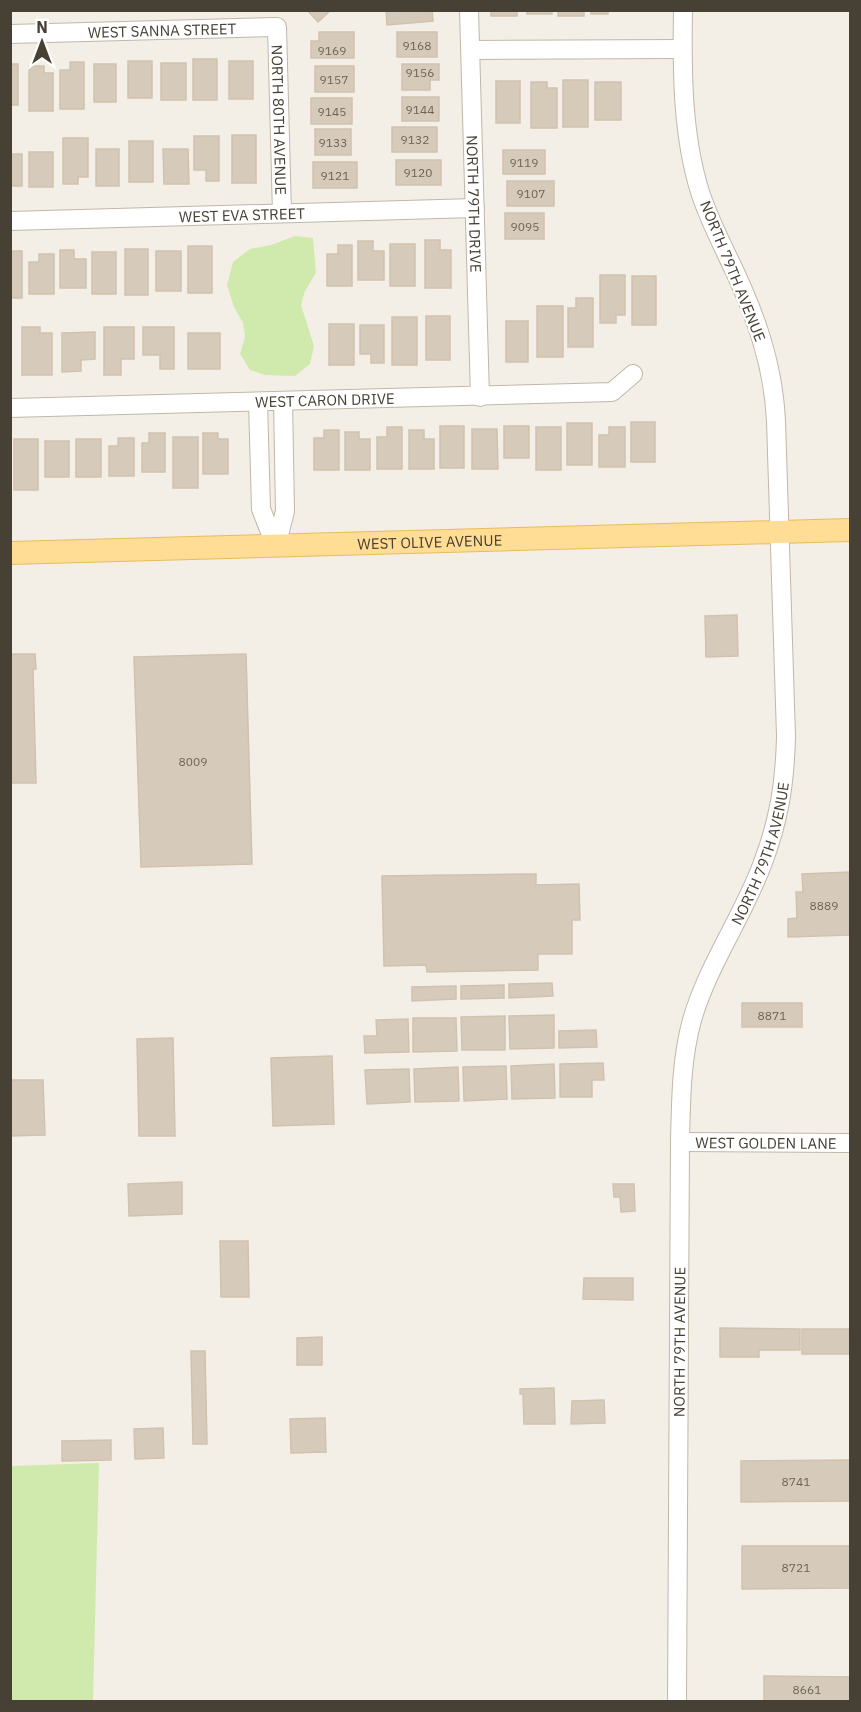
<svg xmlns="http://www.w3.org/2000/svg" width="861" height="1712" font-family="'IBM Plex Sans',sans-serif">
<style>
.green{fill:#d0eaad}
.building{fill:#d6cbbb;stroke:#d1c2ae;stroke-width:1.5}
.lines{fill:none;stroke-linecap:round;stroke-linejoin:round}
.minor-casing{stroke:#c0b7a8;stroke-width:20}
.major-casing{stroke:#e9bb5f;stroke-width:24}
.minor{stroke:#fff;stroke-width:18}
.major{stroke:#ffdd94;stroke-width:22}
.labels{text-anchor:middle;dominant-baseline:central;stroke-width:4.5;stroke-linejoin:round;paint-order:stroke}
.number-label{font-size:12px;fill:#6b6356}
.street-label{font-size:15px;fill:#474035;stroke:#fff}
</style>
<rect width="100%" height="100%" fill="#f4efe6"/>
<!-- green -->
<g class="green">
<polygon points="295,236 313,238 316,273 305,291 301,305 314,346 310,364 295,376 265,375 250,370 240,354 245,337 243,323 234,307 227,285 233,262 250,249 271,245"/>
<polygon points="99,1463 93,1701 11,1701 11,1466"/>
</g>
<!-- building -->
<g class="building">
<polygon points="307,10 331,10 318,22"/>
<polygon points="386,10 432,10 433,21 387,25"/>
<rect x="491" y="10" width="26" height="6"/>
<rect x="527" y="10" width="25" height="4"/>
<rect x="558" y="10" width="26" height="6"/>
<rect x="591" y="10" width="17" height="4"/>
<polygon points="319,32 354,32 354,58 311,58 311,41 319,41"/>
<rect x="397" y="32" width="40" height="25"/>
<rect x="193" y="59" width="24" height="41"/>
<rect x="128" y="61" width="24" height="37"/>
<rect x="229" y="61" width="24" height="38"/>
<polygon points="70,62 84,62 84,109 60,109 60,70 70,70"/>
<rect x="161" y="63" width="25" height="37"/>
<rect x="10" y="64" width="8" height="41"/>
<rect x="94" y="64" width="22" height="38"/>
<polygon points="402,64 439,64 439,80 430,80 430,90 402,90"/>
<polygon points="29,66 44,66 44,73 53,73 53,111 29,111"/>
<rect x="315" y="66" width="39" height="26"/>
<rect x="563" y="80" width="25" height="47"/>
<rect x="496" y="81" width="24" height="42"/>
<polygon points="531,82 547,82 547,88 557,88 557,128 531,128"/>
<rect x="595" y="82" width="26" height="38"/>
<rect x="402" y="97" width="37" height="24"/>
<rect x="311" y="98" width="41" height="26"/>
<rect x="392" y="127" width="45" height="25"/>
<rect x="315" y="129" width="36" height="26"/>
<rect x="232" y="135" width="24" height="48"/>
<polygon points="194,136 219,136 219,181 206,181 206,170 194,170"/>
<polygon points="63,138 88,138 88,177 78,177 78,184 63,184"/>
<rect x="129" y="141" width="24" height="41"/>
<rect x="96" y="149" width="23" height="37"/>
<polygon points="163,149 188,149 189,184 164,184"/>
<rect x="503" y="150" width="42" height="24"/>
<rect x="29" y="152" width="24" height="35"/>
<rect x="10" y="154" width="12" height="32"/>
<rect x="396" y="160" width="45" height="25"/>
<rect x="313" y="162" width="44" height="26"/>
<rect x="507" y="181" width="47" height="25"/>
<rect x="505" y="213" width="39" height="26"/>
<polygon points="425,240 440,240 440,250 451,250 451,288 425,288"/>
<polygon points="358,241 373,241 373,251 384,251 384,280 358,280"/>
<rect x="390" y="244" width="25" height="42"/>
<polygon points="338,245 352,245 352,286 327,286 327,254 338,254"/>
<rect x="188" y="246" width="24" height="47"/>
<rect x="125" y="249" width="23" height="46"/>
<polygon points="60,250 74,250 74,259 86,259 86,288 60,288"/>
<rect x="10" y="251" width="12" height="47"/>
<rect x="156" y="251" width="25" height="40"/>
<rect x="92" y="252" width="24" height="42"/>
<polygon points="39,254 54,254 54,294 29,294 29,262 39,262"/>
<polygon points="600,275 625,275 625,315 616,315 616,323 600,323"/>
<rect x="632" y="276" width="24" height="49"/>
<polygon points="576,298 593,298 593,347 568,347 568,308 576,308"/>
<rect x="537" y="306" width="26" height="51"/>
<rect x="426" y="316" width="24" height="44"/>
<rect x="392" y="317" width="25" height="48"/>
<rect x="506" y="321" width="22" height="41"/>
<rect x="329" y="324" width="25" height="41"/>
<polygon points="360,325 384,325 384,363 371,363 371,354 360,354"/>
<polygon points="22,327 40,327 40,333 52,333 52,375 22,375"/>
<polygon points="104,327 134,327 134,359 121,359 121,375 104,375"/>
<polygon points="143,327 174,327 174,369 160,369 160,355 143,355"/>
<polygon points="95,332 95,359 81,360 81,371 62,372 62,333"/>
<rect x="188" y="333" width="32" height="36"/>
<rect x="631" y="422" width="24" height="40"/>
<rect x="567" y="423" width="25" height="42"/>
<rect x="440" y="426" width="24" height="42"/>
<rect x="504" y="426" width="25" height="32"/>
<polygon points="387,427 402,427 402,469 377,469 377,437 387,437"/>
<rect x="536" y="427" width="25" height="43"/>
<polygon points="609,427 625,427 625,467 599,467 599,435 609,435"/>
<polygon points="472,429 497,429 498,469 472,469"/>
<polygon points="324,430 339,430 339,470 314,470 314,438 324,438"/>
<polygon points="409,430 424,430 424,439 434,439 434,469 409,469"/>
<polygon points="345,432 359,432 359,439 370,439 370,470 345,470"/>
<polygon points="149,433 165,433 165,472 142,472 142,443 149,443"/>
<polygon points="203,433 218,433 218,439 228,439 228,474 203,474"/>
<rect x="173" y="437" width="25" height="51"/>
<polygon points="118,438 134,438 134,476 109,476 109,446 118,446"/>
<rect x="14" y="439" width="24" height="51"/>
<rect x="76" y="439" width="25" height="38"/>
<rect x="45" y="441" width="24" height="36"/>
<polygon points="737,615 738,656 706,657 705,616"/>
<polygon points="10,654 35,654 36,669 33,669 36,783 10,783"/>
<polygon points="246,654 252,864 141,867 134,657"/>
<polygon points="850,872 850,935 788,937 788,919 797,918 796,892 803,892 802,874"/>
<polygon points="536,874 536,885 579,884 580,920 572,920 572,954 538,954 538,970 427,972 426,965 384,966 382,876"/>
<polygon points="552,983 553,996 509,998 509,984"/>
<polygon points="504,985 504,998 461,999 461,986"/>
<polygon points="456,986 456,999 412,1001 412,987"/>
<rect x="742" y="1003" width="60" height="24"/>
<polygon points="554,1015 554,1048 510,1049 509,1016"/>
<polygon points="505,1016 505,1050 462,1050 461,1017"/>
<polygon points="413,1018 456,1018 457,1051 413,1052"/>
<polygon points="408,1019 409,1052 365,1053 364,1036 377,1036 376,1020"/>
<polygon points="596,1030 597,1047 559,1048 559,1031"/>
<polygon points="173,1038 175,1136 139,1136 137,1039"/>
<polygon points="332,1056 334,1124 273,1126 271,1058"/>
<polygon points="603,1063 604,1080 592,1080 592,1097 560,1097 560,1064"/>
<polygon points="554,1064 555,1098 512,1099 511,1066"/>
<polygon points="506,1066 507,1099 464,1101 463,1067"/>
<polygon points="458,1067 459,1101 415,1102 414,1069"/>
<polygon points="409,1069 410,1102 367,1104 365,1070"/>
<polygon points="10,1080 43,1080 45,1135 10,1136"/>
<polygon points="182,1182 182,1214 129,1216 128,1184"/>
<polygon points="613,1184 634,1184 635,1211 621,1212 620,1197 614,1197"/>
<polygon points="220,1241 248,1241 249,1297 221,1297"/>
<polygon points="584,1278 633,1278 633,1300 583,1299"/>
<polygon points="720,1328 800,1329 800,1350 759,1350 759,1357 720,1357"/>
<rect x="802" y="1329" width="48" height="25"/>
<polygon points="322,1337 322,1365 297,1365 297,1338"/>
<polygon points="191,1351 205,1351 207,1444 193,1444"/>
<polygon points="554,1388 555,1424 524,1424 523,1394 520,1394 520,1389"/>
<polygon points="604,1400 605,1423 571,1424 572,1401"/>
<polygon points="325,1418 326,1452 291,1453 290,1419"/>
<polygon points="163,1428 164,1458 135,1459 134,1429"/>
<polygon points="111,1440 111,1460 62,1461 62,1441"/>
<polygon points="850,1460 850,1501 741,1502 741,1461"/>
<polygon points="742,1546 850,1546 850,1588 742,1589"/>
<polygon points="764,1676 850,1677 850,1702 764,1702"/>
</g>
<g class="lines">
<!-- minor casing -->
<g class="minor-casing">
<g id="minor">
<path id="s1" d="M469,10L480,397"/>
<path id="s2" d="M10,34L277,27L282,213"/>
<polyline points="471,50 682,49"/>
<path id="s3" d="M10,221L475,208"/>
<polyline points="258,402 261,509 276,547"/>
<path id="s4" d="M10,408L612,392L633,374"/>
<polyline points="276,547 285,511 283,401"/>
<path id="s5" d="M680,1142L850,1143"/>
<path id="s6" d="M677,1702L680,1142C681,1101 681,1060 692,1020C708,965 742,918 762,865C779,821 785,783 786,736L776,421C774,378 763,337 746,297C732,262 712,229 700,192C682,134 682,71 683,10"/>
</g>
</g>
<!-- major casing -->
<g class="major-casing">
<g id="major">
<path id="s7" d="M10,553L850,530"/>
</g>
</g>
<!-- minor -->
<use href="#minor" class="minor"/>
<!-- major -->
<use href="#major" class="major"/>
</g>
<g class="labels">
<!-- number labels -->
<g class="number-label">
<text x="417" y="45">9168</text>
<text x="332" y="50">9169</text>
<text x="420" y="72">9156</text>
<text x="334" y="79">9157</text>
<text x="420" y="109">9144</text>
<text x="332" y="111">9145</text>
<text x="415" y="139">9132</text>
<text x="333" y="142">9133</text>
<text x="524" y="162">9119</text>
<text x="418" y="172">9120</text>
<text x="335" y="175">9121</text>
<text x="531" y="193">9107</text>
<text x="525" y="226">9095</text>
<text x="193" y="761">8009</text>
<text x="824" y="905">8889</text>
<text x="772" y="1015">8871</text>
<text x="796" y="1481">8741</text>
<text x="796" y="1567">8721</text>
<text x="807" y="1689">8661</text>
</g>
<!-- street labels -->
<g class="street-label">
<text stroke="none"><textPath href="#s2" startOffset="152">WEST SANNA STREET</textPath></text>
<text stroke="none"><textPath href="#s2" startOffset="360">NORTH 80TH AVENUE</textPath></text>
<text stroke="none"><textPath href="#s1" startOffset="194">NORTH 79TH DRIVE</textPath></text>
<text stroke="none"><textPath href="#s3" startOffset="232">WEST EVA STREET</textPath></text>
<text transform="translate(733 271) rotate(68)">NORTH 79TH AVENUE</text>
<text stroke="none"><textPath href="#s4" startOffset="315">WEST CARON DRIVE</textPath></text>
<text stroke="none"><textPath href="#s7" startOffset="420">WEST OLIVE AVENUE</textPath></text>
<text stroke="none"><textPath href="#s6" startOffset="864">NORTH 79TH AVENUE</textPath></text>
<text stroke="none"><textPath href="#s5" startOffset="86">WEST GOLDEN LANE</textPath></text>
<text stroke="none"><textPath href="#s6" startOffset="360">NORTH 79TH AVENUE</textPath></text>
</g>
</g>
<!-- border -->
<rect width="861" height="1712" fill="none" stroke="#474035" stroke-width="24"/>
<!-- north arrow -->
<g transform="translate(42 42)" stroke="#ffffff" stroke-width="4.5" paint-order="stroke">
<path d="M0-4.5L10 22L0 15L-10 22Z" fill="#474035"/>
<text y="-9" font-size="16" font-weight="bold" text-anchor="middle" fill="#474035">N</text>
</g>
</svg>
